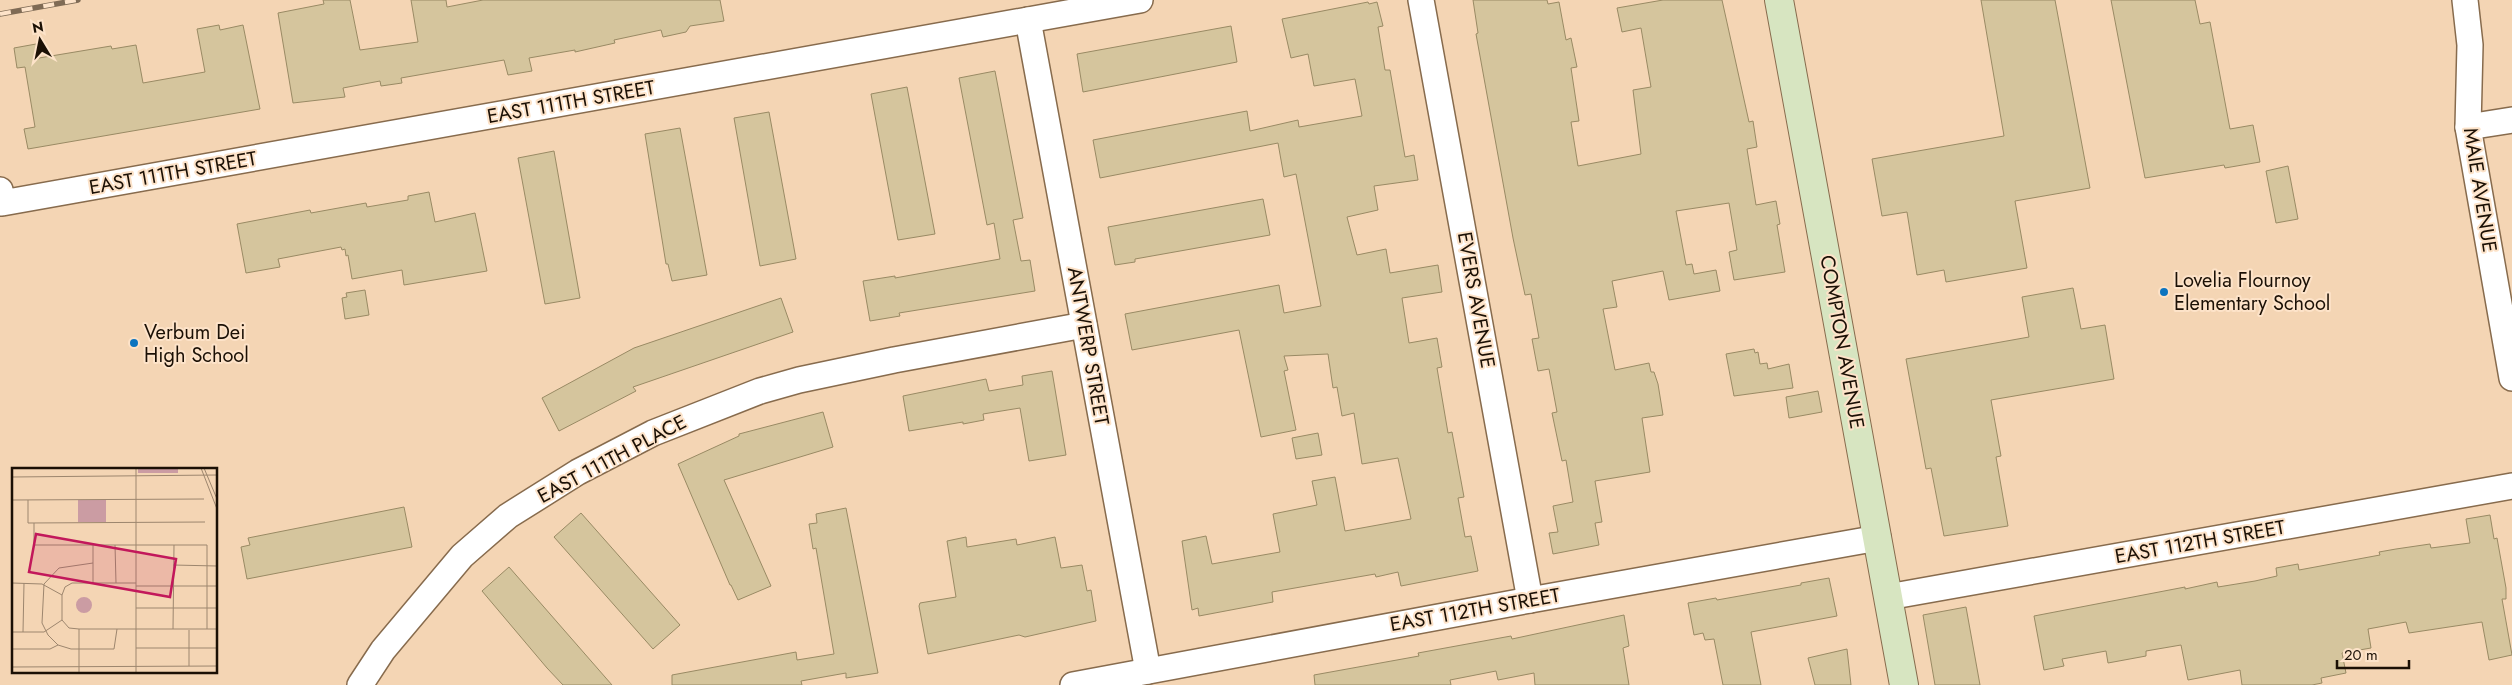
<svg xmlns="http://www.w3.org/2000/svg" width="2512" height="685" font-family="Jost,sans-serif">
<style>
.building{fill:#d5c59d;stroke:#998a64}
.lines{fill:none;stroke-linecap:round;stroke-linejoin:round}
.minor-casing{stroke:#876b4d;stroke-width:28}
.secondary-casing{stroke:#876b4d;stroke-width:30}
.minor{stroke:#fff;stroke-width:25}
.secondary{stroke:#d7e5c1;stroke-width:28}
.rail-casing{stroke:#7f6b55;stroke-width:5.5}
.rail{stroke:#fde3c9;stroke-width:4;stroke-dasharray:11;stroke-linecap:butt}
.poi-dot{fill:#0c74bf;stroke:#fde3c9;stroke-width:2}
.labels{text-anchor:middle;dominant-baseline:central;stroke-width:4;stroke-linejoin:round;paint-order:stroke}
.street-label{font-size:20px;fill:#1b1005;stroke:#fde3c9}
.poi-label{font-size:20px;fill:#1b1005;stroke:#fde3c9;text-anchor:start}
.inset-road{fill:none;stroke:#9d866e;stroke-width:1}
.view{fill:#c2185b;fill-opacity:0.15;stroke:#c2185b;stroke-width:2.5}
.inset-edge{fill:none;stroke:#1b1005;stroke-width:2.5}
</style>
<rect width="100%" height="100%" fill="#f4d5b4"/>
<!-- building -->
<g class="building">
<polygon points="323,0 350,0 360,50 418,42 411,0 446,0 447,7 483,0 720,0 724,21 690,26 686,32 663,37 661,30 614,40 615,43 575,52 575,50 529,58 532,71 508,75 504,60 401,78 402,83 381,86 380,81 343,88 345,97 293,103 278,13 324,4"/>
<polygon points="1473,0 1547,0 1548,4 1559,2 1566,40 1571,38 1577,67 1571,68 1579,121 1571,122 1578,166 1641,154 1633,90 1651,87 1641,28 1622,32 1617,8 1663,0 1722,0 1749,122 1753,121 1757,147 1747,149 1756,205 1776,201 1780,224 1777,225 1785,272 1734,280 1729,252 1737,250 1729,203 1676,211 1686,265 1692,264 1694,274 1716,270 1720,291 1669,300 1663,271 1612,281 1617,307 1603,309 1615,370 1649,363 1651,372 1654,372 1658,384 1663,415 1642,418 1650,472 1595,481 1602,522 1595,523 1599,545 1553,554 1549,533 1558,532 1553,506 1573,502 1566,460 1562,461 1552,413 1557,412 1549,369 1538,371 1532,339 1539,338 1531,294 1525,295 1513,238 1476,34 1478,33"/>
<polygon points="1981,0 2055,0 2090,188 2015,201 2027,268 1946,282 1944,270 1917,275 1907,212 1882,216 1872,159 2004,136"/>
<polygon points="2111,0 2195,0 2200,24 2210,22 2230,129 2253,125 2260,162 2225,168 2224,165 2145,178"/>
<polygon points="1368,2 1369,4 1377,2 1383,26 1378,27 1385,70 1390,70 1405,157 1414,155 1418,180 1374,186 1378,210 1347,217 1357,255 1386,249 1390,273 1438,265 1442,292 1402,298 1409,343 1437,338 1442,367 1437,368 1448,433 1452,432 1464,497 1458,498 1465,537 1471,536 1478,571 1401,586 1398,572 1376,577 1375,574 1272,592 1273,602 1199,616 1198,608 1192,610 1182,541 1206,536 1212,564 1280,552 1273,514 1317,505 1312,481 1335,477 1345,531 1411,519 1398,458 1362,464 1354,413 1342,416 1337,387 1333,388 1328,354 1284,356 1288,370 1284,371 1296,430 1261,437 1239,330 1132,350 1125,314 1279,285 1284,313 1321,306 1296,174 1284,177 1278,143 1100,178 1093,140 1247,111 1250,131 1298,120 1299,127 1362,116 1355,79 1314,86 1308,54 1291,58 1282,19"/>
<polygon points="219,25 220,30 243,25 260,109 28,149 24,129 35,127 25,67 17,68 14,48 36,44 39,58 111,46 112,49 136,45 143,83 205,72 197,29"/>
<polygon points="1231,26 1237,62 1083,92 1077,54"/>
<polygon points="995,71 1023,218 1013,220 1021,261 1030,260 1035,291 899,313 900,316 870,321 863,281 895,276 895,278 1000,259 994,223 987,225 959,78"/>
<polygon points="907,87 935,234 898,240 871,94"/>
<polygon points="769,112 796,259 760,266 734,118"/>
<polygon points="680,128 707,275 672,281 668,264 666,264 645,134"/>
<polygon points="554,151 580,298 545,304 518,158"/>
<polygon points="2288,166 2298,219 2276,223 2266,171"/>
<polygon points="429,192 435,222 475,213 487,271 404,285 402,270 352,279 348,255 346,256 345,249 342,250 341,247 278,259 280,267 246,273 237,224 310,210 311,213 366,203 367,207 408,200 408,196"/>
<polygon points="1263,199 1270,235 1135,259 1135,262 1115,265 1108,227"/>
<polygon points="2073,288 2081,329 2105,325 2114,379 1991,400 2001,456 1996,457 2008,526 1944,536 1931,468 1926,469 1906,359 2029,337 2022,297"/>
<polygon points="365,290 369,315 345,319 342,298 347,297 346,293"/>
<polygon points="781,298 793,332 633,387 636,391 559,431 542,398 634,348"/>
<polygon points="1754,349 1755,353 1758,352 1760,364 1767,363 1768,369 1789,364 1793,388 1734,396 1726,354"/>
<polygon points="1052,371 1066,455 1029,461 1020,408 983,414 984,420 963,424 963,422 909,431 903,396 986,379 989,391 1023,385 1022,376"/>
<polygon points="1818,391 1822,412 1789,418 1786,397"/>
<polygon points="823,412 833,447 724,480 771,586 738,600 731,585 730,585 678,464 739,436 739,434"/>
<polygon points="1318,433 1322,455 1296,459 1292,438"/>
<polygon points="404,507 412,547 247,579 241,547 250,545 248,538"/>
<polygon points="846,508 878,673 846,678 846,673 801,681 802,685 672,685 672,675 796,652 797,660 834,654 816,548 813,549 809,524 817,523 816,514"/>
<polygon points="581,513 680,625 653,649 554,537"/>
<polygon points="2490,515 2494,539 2497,538 2506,588 2506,599 2502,599 2512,655 2489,660 2482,622 2409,633 2406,622 2368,629 2371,648 2342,653 2346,673 2321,678 2322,683 2312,685 2242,685 2240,670 2188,680 2181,645 2146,651 2146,656 2108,663 2106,651 2062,659 2064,666 2044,670 2034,616 2185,587 2185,589 2217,582 2218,587 2255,581 2277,576 2276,568 2298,564 2299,570 2380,555 2379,552 2396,549 2430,544 2431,548 2470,543 2466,519"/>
<polygon points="966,537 967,547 1016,539 1017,545 1055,537 1061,568 1082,565 1087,591 1091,590 1096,621 1025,637 1019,635 928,654 919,606 920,603 956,597 947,541"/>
<polygon points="509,567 612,685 563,685 547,668 482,591"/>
<polygon points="1829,578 1837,616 1751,632 1761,685 1723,685 1714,639 1705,640 1703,633 1694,635 1688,603 1716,598 1717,600 1801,585 1801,583"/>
<polygon points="1966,607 1980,685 1935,685 1923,615"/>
<polygon points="1624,615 1629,646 1623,648 1629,685 1535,685 1534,673 1498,680 1496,671 1450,680 1451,685 1315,685 1314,675 1419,656 1418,653 1511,636 1512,639"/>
<polygon points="1847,649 1851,685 1815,685 1808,658"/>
</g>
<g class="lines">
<!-- minor casing -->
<g class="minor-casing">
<g id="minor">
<polyline points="1421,0 1530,600"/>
<polyline points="2465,0 2470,45 2468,127 2512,378"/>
<polyline points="1028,20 1148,671"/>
<polyline points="2468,127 2512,120"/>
<polyline points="0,190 2,203 1140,0"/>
<polyline points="1888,597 2512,486"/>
<polyline points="360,685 383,650 462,556 508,516 578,472 653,433 760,391 799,380 894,360 1084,325"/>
<polyline points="1073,685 1530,600 1878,538"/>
</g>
</g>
<!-- secondary casing -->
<g class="secondary-casing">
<polyline id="secondary" points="1779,0 1904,685"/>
</g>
<!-- minor -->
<use href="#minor" class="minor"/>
<!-- secondary -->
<use href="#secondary" class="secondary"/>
<!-- rail casing -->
<g class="rail-casing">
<polyline id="rail" points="0,14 78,0"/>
</g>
<!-- rail -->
<use href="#rail" class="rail"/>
</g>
<!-- markers -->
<g class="poi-dot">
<circle cx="2164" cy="292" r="5"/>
<circle cx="134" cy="343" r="5"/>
</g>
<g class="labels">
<!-- street labels -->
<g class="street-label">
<text transform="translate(571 102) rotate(-10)">EAST 111TH STREET</text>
<text transform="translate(173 173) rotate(-10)">EAST 111TH STREET</text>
<text transform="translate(2480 190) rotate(81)">MAIE AVENUE</text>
<text transform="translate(1476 300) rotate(80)">EVERS AVENUE</text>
<text transform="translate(1842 342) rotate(80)">COMPTON AVENUE</text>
<text transform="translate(1088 346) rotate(80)">ANTWERP STREET</text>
<text transform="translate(612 459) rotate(-28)">EAST 111TH PLACE</text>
<text transform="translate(2200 542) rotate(-10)">EAST 112TH STREET</text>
<text transform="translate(1475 610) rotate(-10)">EAST 112TH STREET</text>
</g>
<!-- poi labels -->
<g class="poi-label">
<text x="2174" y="280">Lovelia Flournoy<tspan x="2174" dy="23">Elementary School</tspan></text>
<text x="144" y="332">Verbum Dei<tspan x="144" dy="23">High School</tspan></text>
</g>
</g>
<!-- overview -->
<g transform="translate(12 468)">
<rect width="205" height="205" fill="#f4d5b4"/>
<path d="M126,0H166V5H126ZM66,32H94V54H66ZM64 137a8 8 0 1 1 16 0a8 8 0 1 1-16 0Z" fill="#cb9ca3"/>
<path class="inset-road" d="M124,0V205M189,0L205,41M192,0L205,31M0,9L205,7M0,32L192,31M16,32V55L193,54M22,55V77H195V161M81,77V115M103,77L104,115M161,97L205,98M0,115L30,116L50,127L53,119L60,115H124M124,118H205M50,127V152M124,140H205M67,161V205M161,161L162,77M0,164H32L50,152L57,160L67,161H205M11,164L12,115M46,177L36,167L30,155L32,116L47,100L81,95M124,180H205M0,181H38L46,177L59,181H102L105,161M177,198V162M0,199L205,198"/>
<path class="view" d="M24,66L164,91L158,129L17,104Z"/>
<rect width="205" height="205" class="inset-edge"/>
</g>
<!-- north arrow -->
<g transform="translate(40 40) rotate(350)" stroke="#fde3c9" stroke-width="4" paint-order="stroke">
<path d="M0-4L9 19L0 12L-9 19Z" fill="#1b1005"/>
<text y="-8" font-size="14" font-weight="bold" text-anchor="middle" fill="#1b1005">N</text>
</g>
<!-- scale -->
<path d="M2337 660v8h72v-8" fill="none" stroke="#1b1005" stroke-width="2.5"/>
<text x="2344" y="660" font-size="15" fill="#1b1005" stroke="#fde3c9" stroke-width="4" paint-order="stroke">20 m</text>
</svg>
